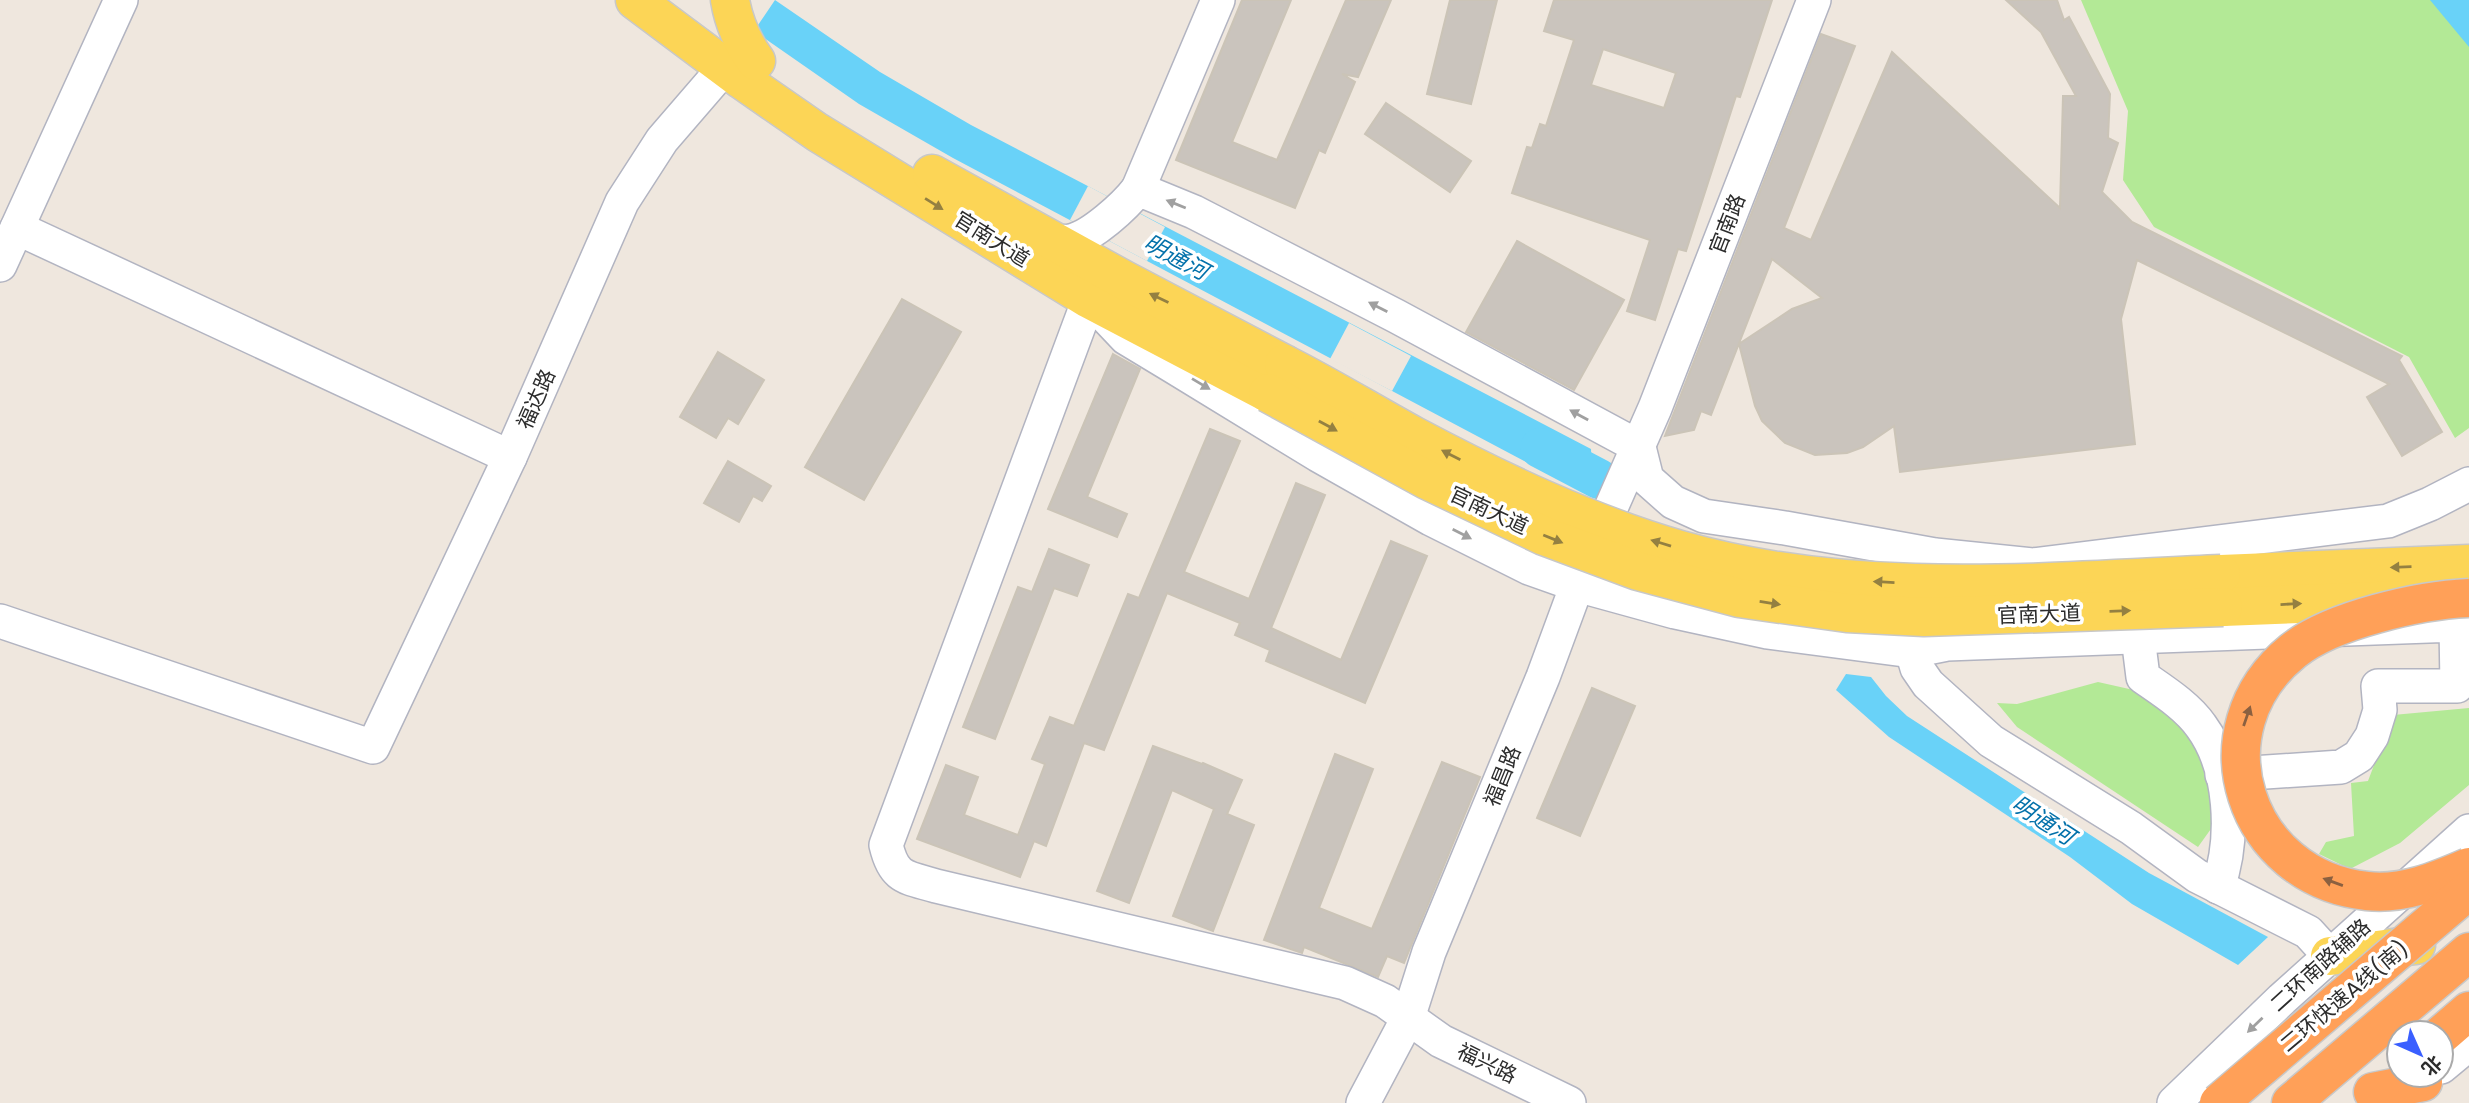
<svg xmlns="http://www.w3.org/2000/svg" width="2469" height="1103" font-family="Poppins,'Noto Sans SC',sans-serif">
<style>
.green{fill:#b3e996}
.water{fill:#69d2f8}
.pier{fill:#efe7de}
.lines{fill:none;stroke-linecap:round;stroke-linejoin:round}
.river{stroke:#69d2f8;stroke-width:40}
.building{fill:#cac4bd;stroke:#cbc4b7;stroke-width:2;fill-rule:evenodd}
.minor-casing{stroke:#b2b4c1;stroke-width:36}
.major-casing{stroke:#c8c8c8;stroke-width:41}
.highway-casing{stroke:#c8c8c8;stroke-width:41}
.minor{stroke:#fff;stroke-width:33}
.major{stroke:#fcd556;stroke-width:38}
.highway{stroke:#ffa058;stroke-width:38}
.major-bridge-casing{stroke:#c8c8c8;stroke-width:41;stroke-linecap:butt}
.highway-bridge-casing{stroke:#c8c8c8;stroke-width:41;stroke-linecap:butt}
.major-bridge{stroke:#fcd556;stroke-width:38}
.highway-bridge{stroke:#ffa058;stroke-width:38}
.oneway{fill:#948041}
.oneway2{fill:#a0a0a0}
.oneway3{fill:#8b6040}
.labels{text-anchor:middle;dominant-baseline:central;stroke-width:7;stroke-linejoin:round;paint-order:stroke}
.street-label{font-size:21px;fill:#2c2c2c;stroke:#fff}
.water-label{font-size:23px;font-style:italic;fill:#0371aa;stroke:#fff}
</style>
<rect width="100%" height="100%" fill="#efe7de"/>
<!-- green -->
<g class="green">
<polygon points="2081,0 2469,0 2469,428 2455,438 2409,357 2154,227 2123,180 2128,111"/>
<polygon points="2098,682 2147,693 2199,738 2221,793 2213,826 2198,847 2017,727 1997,703 2017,704"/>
<polygon points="2469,708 2469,785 2400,843 2350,869 2319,854 2326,842 2354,836 2351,783 2368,781 2393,715"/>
</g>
<!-- water -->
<g class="water">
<path d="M775,0L880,72L971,125L1591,449C1592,467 1590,478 1573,487L953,158L859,104L754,31Z"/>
<polygon points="2430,0 2469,0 2469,47"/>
<polygon points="1846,674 1871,677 1886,696 1907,716 2149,873 2268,937 2238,965 2132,904 2070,857 1889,737 1836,690"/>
</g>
<!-- pier -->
<g class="pier">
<polygon points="1088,186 1165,227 1147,261 1070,220"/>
<polygon points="1349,323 1411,356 1392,391 1330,359"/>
</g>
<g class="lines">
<!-- river -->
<polyline class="river" points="1540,448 1599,479"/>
</g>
<!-- building -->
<g class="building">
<polygon points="1242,0 1291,0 1232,142 1277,160 1346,0 1391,0 1358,77 1342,74 1355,82 1325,153 1319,150 1295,208 1176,160"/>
<polygon points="1450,0 1497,0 1471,104 1427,94"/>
<path d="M1554,0H1772L1740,97L1736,96L1686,251L1678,249L1655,320L1627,311L1650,240L1512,193L1527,147L1532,148L1540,124L1546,126L1574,40L1544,31ZM1603,49L1676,73L1664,108L1591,85Z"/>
<polygon points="2006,0 2057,0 2064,20 2069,17 2110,94 2108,138 2118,143 2102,192 2132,222 2402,356 2399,360 2442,432 2402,456 2367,397 2389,384 2137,260 2121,319 2135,444 1900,472 1894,426 1863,447 1847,453 1815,455 1785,443 1762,421 1755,406 1739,344 1792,309 1822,298 1772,259 1711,415 1701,411 1694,430 1665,436 1821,34 1855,46 1784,228 1811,240 1892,52 2060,208 2063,96 2076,96 2041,32"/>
<polygon points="1386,103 1471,161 1450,192 1365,134"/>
<polygon points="1517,241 1624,300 1574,390 1466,332"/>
<polygon points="902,299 961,332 864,500 805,467"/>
<polygon points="718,352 764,380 738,424 728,418 716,438 680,417"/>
<polygon points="1113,354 1140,369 1087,497 1127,514 1117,537 1048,509"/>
<polygon points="1210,429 1240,441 1184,572 1249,599 1296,483 1325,495 1271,628 1341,660 1391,541 1427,556 1365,703 1266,661 1270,650 1235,635 1240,623 1167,593 1104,750 1084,743 1046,846 1034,841 1020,877 917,839 946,765 978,777 964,815 1018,835 1045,764 1032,759 1050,717 1074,726 1128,594 1139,598"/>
<polygon points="728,461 771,486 762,501 753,496 739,522 704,503"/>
<polygon points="1049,549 1089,565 1077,596 1054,588 995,739 963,727 1018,587 1032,592"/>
<polygon points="1592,688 1635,706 1580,836 1537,818"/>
<polygon points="1153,746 1202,764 1203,763 1242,780 1227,814 1254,825 1213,931 1173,916 1214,809 1172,790 1129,903 1097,891"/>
<polygon points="1335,754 1373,769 1319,908 1372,929 1442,762 1480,777 1404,963 1387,956 1378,977 1304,947 1302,953 1264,940"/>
</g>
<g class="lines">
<!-- minor casing -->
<g class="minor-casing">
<g id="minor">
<polyline points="1138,189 1218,0"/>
<polyline points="17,228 510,457"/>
<path d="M1054,241C1059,241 1066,242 1071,241C1092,236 1125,206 1138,189L1194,212L1396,316L1639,447L1647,479L1673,502L1704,516L1785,528L1935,555L2034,565L2388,521L2430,504L2469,484"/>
<polyline points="0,265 121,0"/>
<polyline points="0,621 373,747 510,457 622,202 662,140 725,67"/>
<polyline points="1917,630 1912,651 1917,668 1928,684 1991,741 2131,828 2197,876 2308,932 2330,956"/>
<path d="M2138,637L2143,677C2163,691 2187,706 2201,726C2232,768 2235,838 2218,887"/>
<polyline points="2441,1067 2469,1044"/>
<polyline points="1363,1103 1408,1018 1429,952 1543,677 1577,585 1655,408 1814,0"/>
<path d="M1569,1103L1441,1041L1385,1001L1345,983L936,886C906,877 894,879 886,845L1089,299L1126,338L1174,367L1318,455L1431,519L1529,568L1577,585L1675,612L1767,632L1912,651L1947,644L2456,625L2457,686H2378L2380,710L2372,736L2359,756L2341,767L2222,775"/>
<polyline points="2174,1103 2282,999 2469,831"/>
</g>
</g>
<!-- major casing -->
<g class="major-casing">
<g id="major">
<polyline points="635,0 742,80 817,132 1089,299 1268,393"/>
<path d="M730,0C734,24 742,42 756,61"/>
<polyline points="932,174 1124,280 1284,364"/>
<polyline points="2221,574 2469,564"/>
<polyline points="2223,607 2403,600"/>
<polyline points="2330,956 2416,945"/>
</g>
</g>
<!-- highway casing -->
<g class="highway-casing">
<g id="highway">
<polyline points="2441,1035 2469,1011"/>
<polyline points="2373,1092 2423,1082"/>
<polyline points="2291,1103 2469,952"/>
</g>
</g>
<!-- minor -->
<use href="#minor" class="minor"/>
<!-- major -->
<use href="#major" class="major"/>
<!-- highway -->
<use href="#highway" class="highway"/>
<!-- major-bridge casing -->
<g class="major-bridge-casing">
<g id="major-bridge">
<path d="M1284,364C1328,386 1370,412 1414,436C1499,481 1587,523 1680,550C1856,600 2041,582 2221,574"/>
<polyline points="1268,393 1427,480 1544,536 1638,571 1739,598 1847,613 1924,617 2223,607"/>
</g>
</g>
<!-- highway-bridge casing -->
<g class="highway-bridge-casing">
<g id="highway-bridge">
<path d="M2469,598C2420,600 2331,620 2293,651C2195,730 2244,878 2367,891C2403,895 2437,881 2469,867"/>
<polyline points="2219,1103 2469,890"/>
</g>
</g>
<!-- major-bridge -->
<use href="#major-bridge" class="major-bridge"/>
<!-- highway-bridge -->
<use href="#highway-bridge" class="highway-bridge"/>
</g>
<!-- one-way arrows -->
<defs><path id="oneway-solid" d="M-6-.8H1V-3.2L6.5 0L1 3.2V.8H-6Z" transform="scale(1.75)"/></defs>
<g class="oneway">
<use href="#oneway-solid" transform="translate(934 204) rotate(32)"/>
<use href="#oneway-solid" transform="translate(1159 298) rotate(-154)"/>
<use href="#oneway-solid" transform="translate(1328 426) rotate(29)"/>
<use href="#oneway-solid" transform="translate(1451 455) rotate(-153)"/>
<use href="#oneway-solid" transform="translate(1553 539) rotate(22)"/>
<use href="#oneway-solid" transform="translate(1661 543) rotate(-163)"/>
<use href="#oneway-solid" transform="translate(2401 567) rotate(178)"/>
<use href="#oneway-solid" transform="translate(1884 582) rotate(-177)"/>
<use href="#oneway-solid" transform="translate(1770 603) rotate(9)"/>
<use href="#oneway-solid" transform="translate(2291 604) rotate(-3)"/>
<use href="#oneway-solid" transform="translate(2120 611) rotate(-2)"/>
</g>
<g class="oneway2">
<use href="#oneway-solid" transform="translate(1176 204) rotate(-158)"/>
<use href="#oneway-solid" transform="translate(1378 307) rotate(-153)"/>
<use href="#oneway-solid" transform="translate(1201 384) rotate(31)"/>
<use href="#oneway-solid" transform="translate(1579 415) rotate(-151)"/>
<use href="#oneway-solid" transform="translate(1462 534) rotate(27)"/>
<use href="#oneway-solid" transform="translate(2255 1025) rotate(136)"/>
</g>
<g class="oneway3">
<use href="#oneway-solid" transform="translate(2247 716) rotate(-71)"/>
<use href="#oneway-solid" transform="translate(2333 882) rotate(-160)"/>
</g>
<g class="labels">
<!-- street labels -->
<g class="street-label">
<text transform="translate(1727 224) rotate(-69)">官南路</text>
<text transform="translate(992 239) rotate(32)">官南大道</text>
<text transform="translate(536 399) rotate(-66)">福达路</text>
<text transform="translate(1489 510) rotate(25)">官南大道</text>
<text transform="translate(2039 614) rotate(-2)">官南大道</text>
<text transform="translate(1502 776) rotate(-68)">福昌路</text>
<text transform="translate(2320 965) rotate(-42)">二环南路辅路</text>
<text transform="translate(2344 996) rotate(-40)">二环快速A线(南)</text>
<text transform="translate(1487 1063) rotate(26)">福兴路</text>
</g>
<!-- water labels -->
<g class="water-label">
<text transform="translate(1176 257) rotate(28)">明通河</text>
<text transform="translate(2043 820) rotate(33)">明通河</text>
</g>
</g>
<!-- north arrow -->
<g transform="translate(2420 1054) rotate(135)"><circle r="33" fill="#ffffff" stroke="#ababab" stroke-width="2"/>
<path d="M0-5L12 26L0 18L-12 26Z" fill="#3a5fff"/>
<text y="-10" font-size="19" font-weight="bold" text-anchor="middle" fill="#2c2c2c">北</text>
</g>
</svg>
